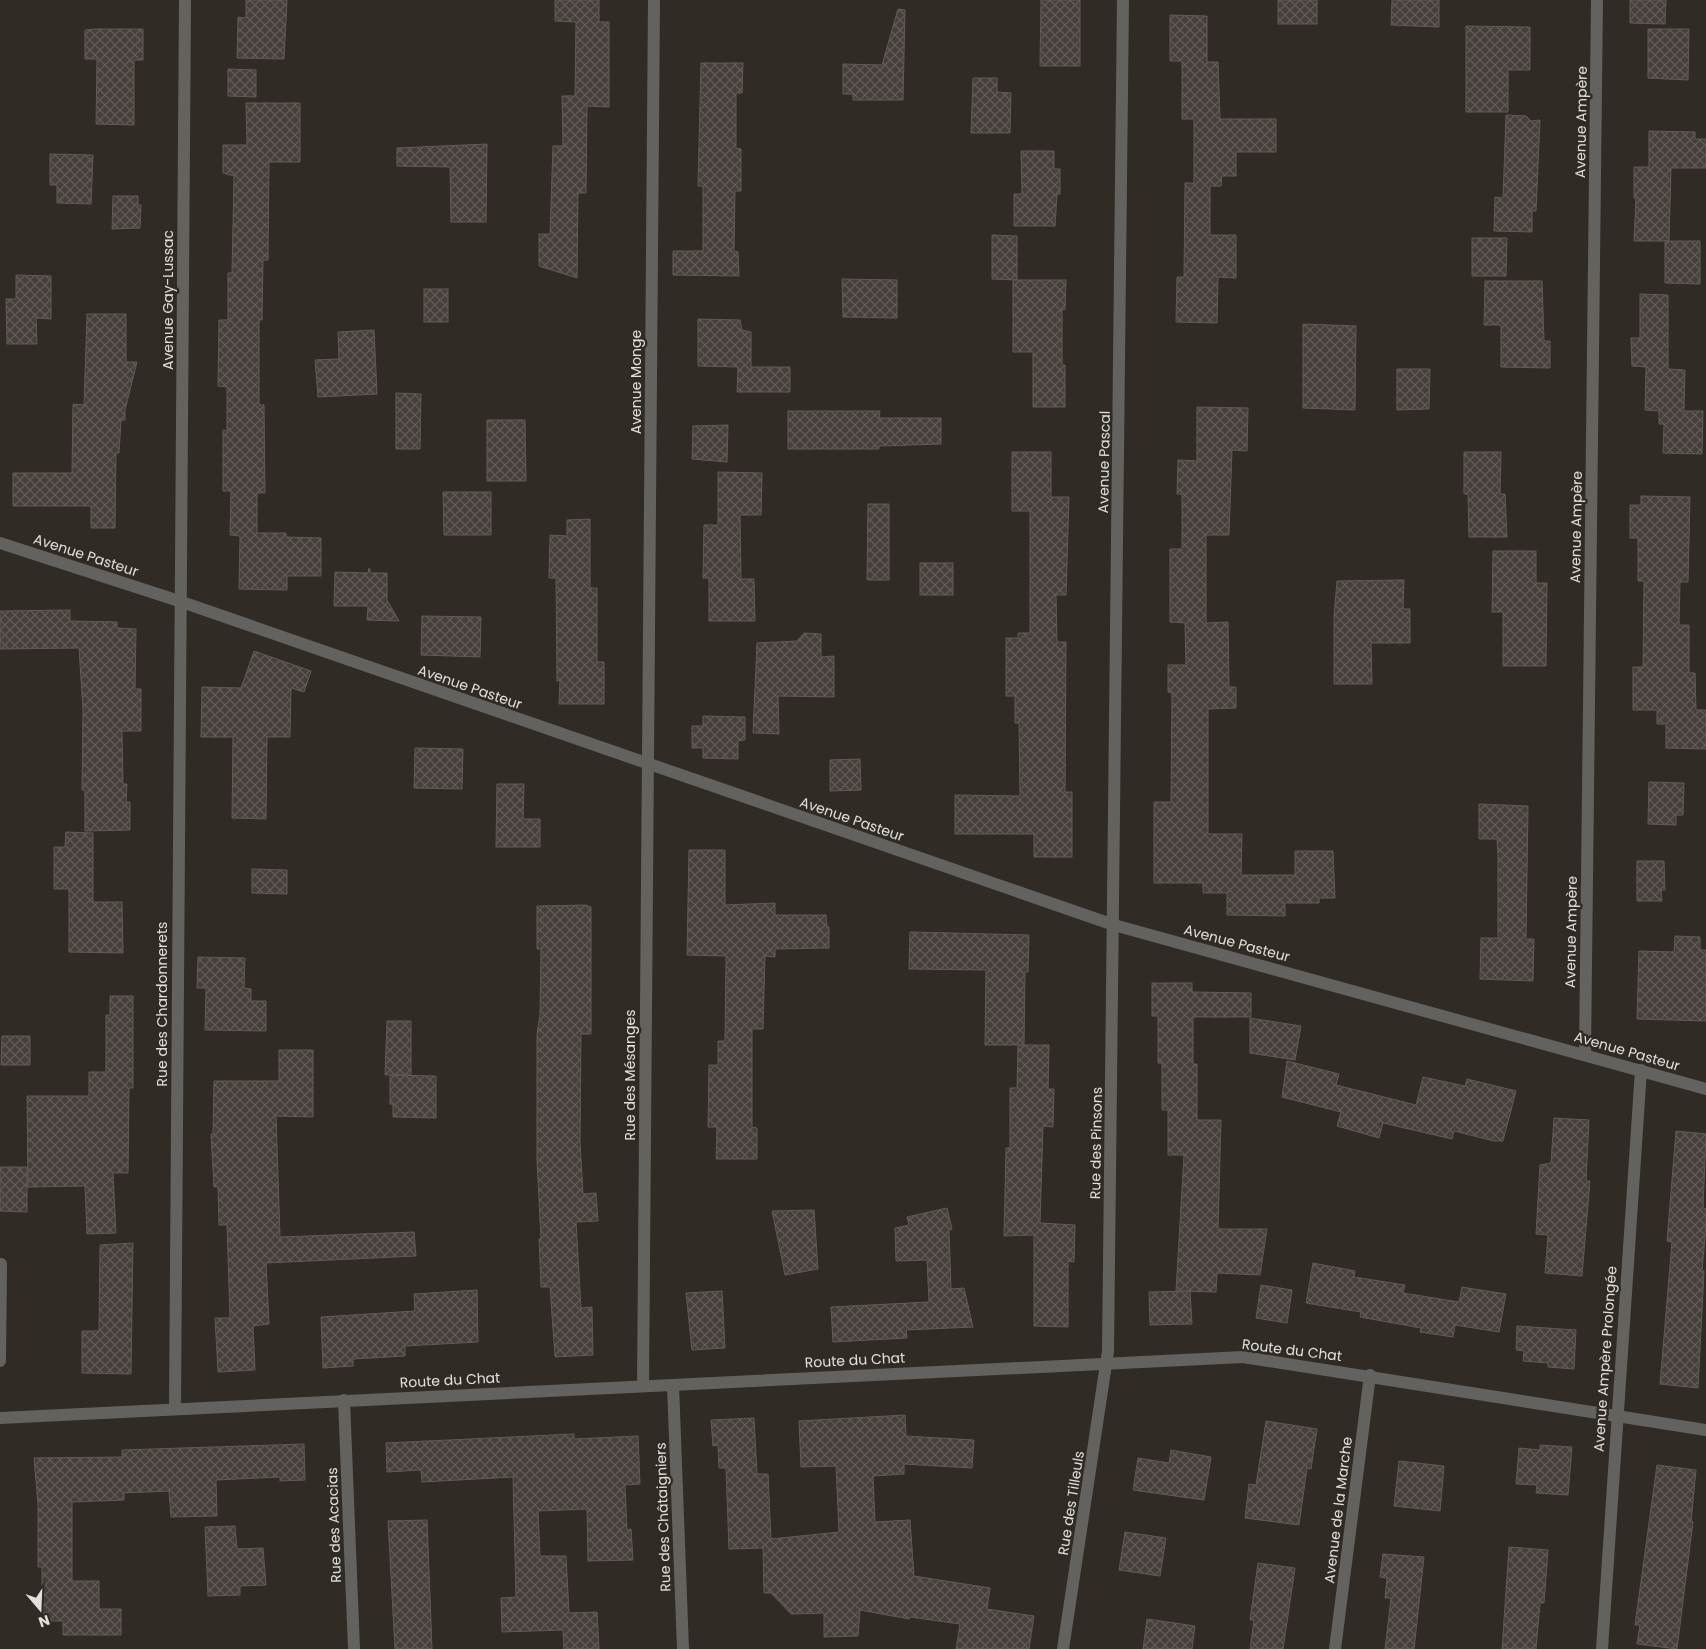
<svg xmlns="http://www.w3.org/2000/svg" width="1706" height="1649" font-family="Poppins,sans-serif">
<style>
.building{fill:url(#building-cross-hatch);stroke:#625a56}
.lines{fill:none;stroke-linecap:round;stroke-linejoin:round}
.minor{stroke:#64625f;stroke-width:12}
.labels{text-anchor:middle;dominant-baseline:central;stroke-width:5;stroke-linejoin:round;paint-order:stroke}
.street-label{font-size:14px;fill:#e3e0dc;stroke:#302b25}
</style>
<defs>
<pattern id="building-cross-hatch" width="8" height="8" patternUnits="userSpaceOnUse" patternTransform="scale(1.25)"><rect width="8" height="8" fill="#473f3c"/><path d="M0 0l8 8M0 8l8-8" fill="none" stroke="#615a58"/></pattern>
</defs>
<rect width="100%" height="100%" fill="#302b25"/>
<!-- building -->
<g class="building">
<polygon points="246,0 287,0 284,59 237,58 238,17 246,18"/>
<polygon points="555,0 599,0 599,22 609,22 609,107 587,106 586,193 578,193 577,278 539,266 539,234 550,234 553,146 563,146 562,96 575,96 576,22 555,21"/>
<polygon points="1041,0 1080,0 1080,66 1040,66"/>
<rect x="1278" y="0" width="39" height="24"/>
<polygon points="1392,0 1439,0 1439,27 1391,25"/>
<polygon points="1630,0 1666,0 1665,24 1630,23"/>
<polygon points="898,9 905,10 903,100 853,100 853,94 843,94 843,64 882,65"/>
<polygon points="1170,15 1207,16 1207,62 1218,62 1220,119 1276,119 1276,152 1236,152 1236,176 1222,176 1221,186 1210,186 1210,235 1236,235 1236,278 1218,277 1217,323 1176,322 1177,277 1184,277 1185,183 1194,183 1194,119 1182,119 1182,61 1170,61"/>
<polygon points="1466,26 1530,27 1530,70 1508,70 1508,112 1466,112"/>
<polygon points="97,29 143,29 143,60 134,60 134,125 96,124 97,59 85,59 85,30"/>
<polygon points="1648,29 1689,29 1688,80 1648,78"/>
<polygon points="701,63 743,63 742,93 736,93 736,148 741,149 741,191 735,191 734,251 738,252 739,276 673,275 673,251 703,251 703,186 698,186"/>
<polygon points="228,69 256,70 256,97 228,96"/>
<polygon points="973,78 997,78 997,92 1011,93 1010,133 971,133"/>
<polygon points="246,103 300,103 300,162 269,162 268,260 263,260 262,320 259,320 259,405 264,405 265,493 257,493 257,533 286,533 286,537 321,538 321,576 287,576 287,590 239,589 240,536 230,535 231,491 223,491 223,430 227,431 227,387 218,386 219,320 228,320 228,273 232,273 234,176 223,173 223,145 247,145"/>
<polygon points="1506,115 1526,116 1531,121 1540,120 1536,211 1532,211 1532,232 1494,231 1495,197 1503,198"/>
<polygon points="1649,131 1695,132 1695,139 1706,139 1706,168 1671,168 1669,241 1634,241 1636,198 1634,198 1634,167 1649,167"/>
<polygon points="487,144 486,222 451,222 450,167 397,166 397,148"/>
<polygon points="1021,151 1054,151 1054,169 1060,169 1060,194 1057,194 1055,226 1014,226 1014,194 1022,194"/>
<polygon points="50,154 93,155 91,204 57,203 57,185 50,185"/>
<polygon points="113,196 138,196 138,205 141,205 140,228 112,229"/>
<polygon points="992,235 1017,236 1017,280 992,279"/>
<polygon points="1472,238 1507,238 1506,276 1472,276"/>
<polygon points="1665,241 1700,241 1700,284 1665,283"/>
<polygon points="16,275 51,276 51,319 36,318 37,344 7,344 6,299 16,299"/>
<polygon points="842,279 897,280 897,318 843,317"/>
<polygon points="1013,280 1066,280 1065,310 1062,309 1062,365 1065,365 1065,407 1033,407 1033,352 1013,352"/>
<polygon points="1485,281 1542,281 1544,341 1550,341 1550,368 1501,367 1501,325 1484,325"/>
<rect x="424" y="289" width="24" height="33"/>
<polygon points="1640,294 1668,295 1668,369 1685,370 1684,411 1703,411 1702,454 1663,453 1664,424 1659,424 1659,411 1645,410 1646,367 1632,366 1631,338 1640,338"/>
<polygon points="87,314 126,314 126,362 137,362 125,410 125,420 121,420 119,453 116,453 115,528 91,528 91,506 13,506 13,473 72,473 73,404 84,405"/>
<polygon points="698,319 740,320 742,330 751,332 751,367 790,367 790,392 737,392 738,367 698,366"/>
<polygon points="1303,324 1356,326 1355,410 1303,408"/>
<polygon points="374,330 377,394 318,397 315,360 339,359 338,332"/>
<polygon points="1397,369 1430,369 1429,409 1397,410"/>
<polygon points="396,393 421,394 420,449 396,449"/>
<polygon points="1197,407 1248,408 1247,451 1232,450 1229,535 1206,535 1206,623 1228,622 1229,687 1236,687 1236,708 1208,709 1208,834 1242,834 1241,875 1295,875 1295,851 1333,851 1335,898 1319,898 1319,903 1285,903 1285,916 1227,915 1227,893 1203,893 1203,883 1154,883 1154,802 1171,802 1172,693 1168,692 1168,665 1186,665 1185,623 1170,622 1170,549 1182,549 1182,494 1177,494 1178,460 1197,461"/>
<polygon points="788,411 880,411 879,418 941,418 941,444 879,446 879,449 788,449"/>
<polygon points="487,420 525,420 526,481 487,481"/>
<polygon points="728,425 727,462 692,459 693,426"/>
<polygon points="1012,452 1051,452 1051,497 1069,497 1066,595 1056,595 1057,642 1066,642 1065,792 1072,792 1072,857 1034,857 1034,834 955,834 955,795 1020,796 1019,723 1015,723 1015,696 1006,696 1006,638 1018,638 1018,633 1030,633 1030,511 1012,511"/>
<polygon points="1464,452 1501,452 1500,494 1505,494 1507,537 1469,537 1468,494 1464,494"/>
<polygon points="718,472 762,473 761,515 740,515 741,579 754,579 755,621 709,621 709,578 703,578 704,525 718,525"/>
<polygon points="443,492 491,492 491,535 444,535"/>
<polygon points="1641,496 1690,497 1688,582 1680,582 1679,625 1689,625 1689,673 1695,673 1696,710 1706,710 1706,749 1666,748 1666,724 1657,724 1657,710 1633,710 1633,667 1643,667 1644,581 1638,581 1638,538 1630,538 1630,505 1641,505"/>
<polygon points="868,504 889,504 889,580 867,580"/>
<polygon points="590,519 590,588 597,588 597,662 604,662 604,704 559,704 560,681 557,681 556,578 549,578 550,535 567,536 567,520"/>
<polygon points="1493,551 1536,551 1536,583 1547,583 1546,666 1503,666 1503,612 1492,612"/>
<rect x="920" y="563" width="33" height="32"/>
<polygon points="369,568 371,573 387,573 387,600 399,621 367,620 368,606 334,606 335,572 368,573"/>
<polygon points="1404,580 1403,609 1410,609 1410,643 1371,643 1372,684 1334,684 1334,616 1337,581"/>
<polygon points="70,610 70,621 117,622 117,628 136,629 135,689 141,689 141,731 122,731 123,784 127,784 126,802 130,802 130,830 85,831 85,790 82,790 83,710 79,648 0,649 0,611"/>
<polygon points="422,616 481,617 480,657 421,655"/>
<polygon points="804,633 821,634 821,657 834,656 834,697 778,696 779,734 753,733 757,643 797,641"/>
<polygon points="254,651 311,671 304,692 291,688 290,737 267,737 266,819 232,818 233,737 201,737 202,687 241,688"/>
<polygon points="703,716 745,717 745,740 738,741 738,759 703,758 703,748 692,748 692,726 703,726"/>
<polygon points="415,748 463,749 462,789 414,788"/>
<polygon points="860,759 861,790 830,791 830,760"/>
<polygon points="1649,782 1684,783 1683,815 1676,815 1676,825 1648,824"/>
<polygon points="497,784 524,784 523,819 540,819 540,847 496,847"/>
<polygon points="1479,804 1528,806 1526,939 1534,939 1533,981 1480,979 1481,938 1498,938 1498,856 1497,839 1479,839"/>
<polygon points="66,832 93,833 93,902 122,902 123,953 69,952 69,889 54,889 54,847 65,847"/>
<polygon points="689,850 725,850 725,905 775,903 775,915 826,915 827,927 829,927 829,948 775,949 775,957 765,956 763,1029 752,1029 752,1127 757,1128 757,1159 716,1159 717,1127 708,1127 709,1065 718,1065 718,1041 725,1041 726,956 687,955"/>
<polygon points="1637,861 1664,861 1665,890 1661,890 1662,901 1637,901"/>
<polygon points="252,869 287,870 287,894 252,893"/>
<polygon points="586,905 591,907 591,1034 581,1034 580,1142 583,1194 596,1193 598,1221 576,1222 581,1308 592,1307 593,1355 555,1357 550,1287 541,1287 539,1239 541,1239 537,1161 537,1034 540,1015 541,949 537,949 537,906"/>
<polygon points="910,932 1029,935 1028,972 1025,972 1024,1045 985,1045 986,970 909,969"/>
<polygon points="1675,936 1700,937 1700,950 1706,950 1706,1021 1637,1019 1639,951 1674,952"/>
<polygon points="198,957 245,958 244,988 251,989 251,1001 266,1001 266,1031 205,1030 206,988 197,988"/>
<polygon points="1152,983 1192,983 1192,992 1251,993 1251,1017 1193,1017 1193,1064 1197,1064 1197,1120 1221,1120 1218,1229 1267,1229 1260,1275 1217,1273 1216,1292 1176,1291 1184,1155 1168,1155 1168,1110 1162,1110 1162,1063 1158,1063 1158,1016 1152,1016"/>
<polygon points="110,996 133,996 133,1088 129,1088 128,1173 113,1173 116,1233 87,1234 85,1186 28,1187 27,1096 89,1096 89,1072 106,1072 106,1015 110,1015"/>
<polygon points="1250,1018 1301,1026 1295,1060 1250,1053"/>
<polygon points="387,1021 411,1021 411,1075 385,1075"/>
<polygon points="2,1036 30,1036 30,1065 1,1065"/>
<polygon points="1018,1045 1049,1045 1048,1089 1054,1089 1053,1127 1043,1126 1040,1223 1075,1225 1074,1262 1068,1261 1068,1327 1034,1326 1034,1235 1004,1236 1006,1148 1010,1148 1010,1088 1017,1088"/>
<polygon points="279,1050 313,1050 313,1117 276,1116 280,1237 414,1232 416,1256 266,1263 269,1324 253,1326 255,1370 218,1372 215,1318 230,1318 227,1225 219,1225 218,1187 214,1187 211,1134 213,1134 214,1081 279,1081"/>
<polygon points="1287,1061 1339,1074 1336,1085 1416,1105 1423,1077 1465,1086 1467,1079 1516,1091 1503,1141 1494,1141 1454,1131 1452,1139 1383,1123 1379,1138 1337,1126 1341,1112 1282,1097"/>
<polygon points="390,1075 436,1076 436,1118 393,1117 393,1104 390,1104"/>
<polygon points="1554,1118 1589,1120 1586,1181 1590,1181 1582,1276 1545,1273 1548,1235 1536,1234 1540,1165 1551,1163"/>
<polygon points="1676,1131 1706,1134 1703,1208 1706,1209 1706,1225 1702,1271 1704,1271 1698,1388 1660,1384 1672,1242 1667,1241"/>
<polygon points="0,1167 27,1167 27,1212 0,1211"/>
<polygon points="947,1208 952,1229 949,1230 951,1289 964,1288 973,1327 906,1330 907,1338 833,1342 831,1307 929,1302 927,1260 896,1261 895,1228 909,1225 907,1217"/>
<polygon points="814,1210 818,1269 785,1275 772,1211"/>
<polygon points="133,1243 131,1374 82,1373 82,1331 99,1331 100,1245"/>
<polygon points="1313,1263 1355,1271 1354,1277 1405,1285 1403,1293 1459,1302 1462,1287 1506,1294 1499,1332 1455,1325 1453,1337 1420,1332 1421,1328 1360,1317 1361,1312 1306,1303"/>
<polygon points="1261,1285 1292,1290 1287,1323 1256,1318"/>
<polygon points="477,1290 478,1342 405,1346 405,1356 353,1359 353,1366 323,1368 321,1317 415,1311 414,1294"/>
<polygon points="722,1291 725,1348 692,1350 686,1293"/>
<polygon points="1190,1291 1192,1324 1150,1325 1149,1292"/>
<polygon points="1517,1326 1576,1330 1574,1369 1548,1367 1548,1363 1523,1361 1524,1351 1516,1350"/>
<polygon points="905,1415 906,1436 974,1440 972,1468 904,1464 904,1474 873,1476 875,1522 910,1520 914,1576 990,1588 987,1609 1034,1616 1029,1649 956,1649 960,1624 910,1617 909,1619 860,1610 858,1636 824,1637 824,1613 791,1614 771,1593 764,1593 763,1548 729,1549 726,1468 719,1468 718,1445 713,1446 711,1420 754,1418 757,1474 768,1474 771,1539 839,1532 836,1466 801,1467 799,1421"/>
<polygon points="1266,1421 1317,1429 1311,1469 1307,1468 1299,1525 1245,1518 1249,1484 1256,1485"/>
<polygon points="574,1434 574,1439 638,1436 640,1484 625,1485 627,1530 631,1529 633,1560 588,1561 587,1509 538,1511 540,1556 566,1556 569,1613 597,1612 599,1649 564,1649 563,1630 502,1632 501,1598 516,1597 513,1477 422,1482 421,1470 387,1472 386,1443"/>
<polygon points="304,1444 305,1480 280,1481 280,1477 216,1480 217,1516 171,1517 169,1491 124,1493 124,1500 72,1502 72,1581 99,1581 99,1609 121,1609 121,1635 63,1635 63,1621 42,1621 42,1567 38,1567 38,1504 34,1458 122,1457 122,1450"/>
<polygon points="1540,1445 1572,1447 1568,1495 1536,1493 1537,1485 1516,1484 1519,1448 1540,1450"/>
<polygon points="1171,1450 1211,1457 1204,1500 1133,1490 1138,1458 1169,1463"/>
<polygon points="1399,1461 1444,1466 1440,1511 1394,1506"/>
<polygon points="1657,1465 1696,1470 1691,1522 1693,1522 1677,1649 1637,1644 1640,1625 1635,1625"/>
<polygon points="427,1520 432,1649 395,1649 388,1521"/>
<polygon points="235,1526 237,1549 263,1548 266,1585 240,1586 240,1595 208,1596 205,1527"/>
<polygon points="1125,1532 1166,1538 1160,1576 1119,1570"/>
<polygon points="1509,1547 1548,1550 1544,1603 1540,1603 1536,1649 1502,1649"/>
<polygon points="1383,1554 1424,1557 1414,1649 1385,1649 1391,1598 1385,1598 1387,1578 1380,1577"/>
<polygon points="1258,1563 1295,1568 1283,1649 1250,1649 1254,1620 1250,1620"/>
<polygon points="1147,1619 1195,1626 1192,1649 1143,1649"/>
</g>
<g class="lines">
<!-- minor -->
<g class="minor">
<polyline points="0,543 179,601 1114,925 1706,1089"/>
<polyline points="1585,1054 1597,0"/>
<polyline points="0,1361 1,1264"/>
<polyline points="673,1385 683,1649"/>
<polyline points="643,1386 654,0"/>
<polyline points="344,1400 354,1649"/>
<polyline points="175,1408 185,0"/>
<polyline points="0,1418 1243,1357 1706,1430"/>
<polyline points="1063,1649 1108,1351 1123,0"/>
<polyline points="1335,1649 1370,1375"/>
<polyline points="1602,1649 1641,1070"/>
</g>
</g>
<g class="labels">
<!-- street labels -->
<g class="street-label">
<text transform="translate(1581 122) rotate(-89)">Avenue Ampère</text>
<text transform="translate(168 300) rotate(-90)">Avenue Gay-Lussac</text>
<text transform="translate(636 382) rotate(-90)">Avenue Monge</text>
<text transform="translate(1104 462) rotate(-89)">Avenue Pascal</text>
<text transform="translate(1576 527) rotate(-89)">Avenue Ampère</text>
<text transform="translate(86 555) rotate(18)">Avenue Pasteur</text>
<text transform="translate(470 687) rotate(19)">Avenue Pasteur</text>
<text transform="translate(852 819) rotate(19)">Avenue Pasteur</text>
<text transform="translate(1571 932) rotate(-89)">Avenue Ampère</text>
<text transform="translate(1237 943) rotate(15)">Avenue Pasteur</text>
<text transform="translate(162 1004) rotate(-90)">Rue des Chardonnerets</text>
<text transform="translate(1627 1051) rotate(16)">Avenue Pasteur</text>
<text transform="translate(630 1075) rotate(-90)">Rue des Mésanges</text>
<text transform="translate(1096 1143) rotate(-89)">Rue des Pinsons</text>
<text transform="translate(1292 1350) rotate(7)">Route du Chat</text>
<text transform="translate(1605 1359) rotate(-86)">Avenue Ampère Prolongée</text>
<text transform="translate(855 1360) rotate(-3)">Route du Chat</text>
<text transform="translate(450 1380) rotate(-3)">Route du Chat</text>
<text transform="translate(1071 1503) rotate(-81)">Rue des Tilleuls</text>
<text transform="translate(1338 1510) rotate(-83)">Avenue de la Marche</text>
<text transform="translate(663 1517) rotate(-92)">Rue des Châtaigniers</text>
<text transform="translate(334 1525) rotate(-92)">Rue des Acacias</text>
</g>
</g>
<!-- north arrow -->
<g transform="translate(40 1609) rotate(161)" stroke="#302b25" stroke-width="4" paint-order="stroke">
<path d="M0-4L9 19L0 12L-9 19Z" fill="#e3e0dc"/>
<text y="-8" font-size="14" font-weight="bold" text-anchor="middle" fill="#e3e0dc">N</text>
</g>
</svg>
